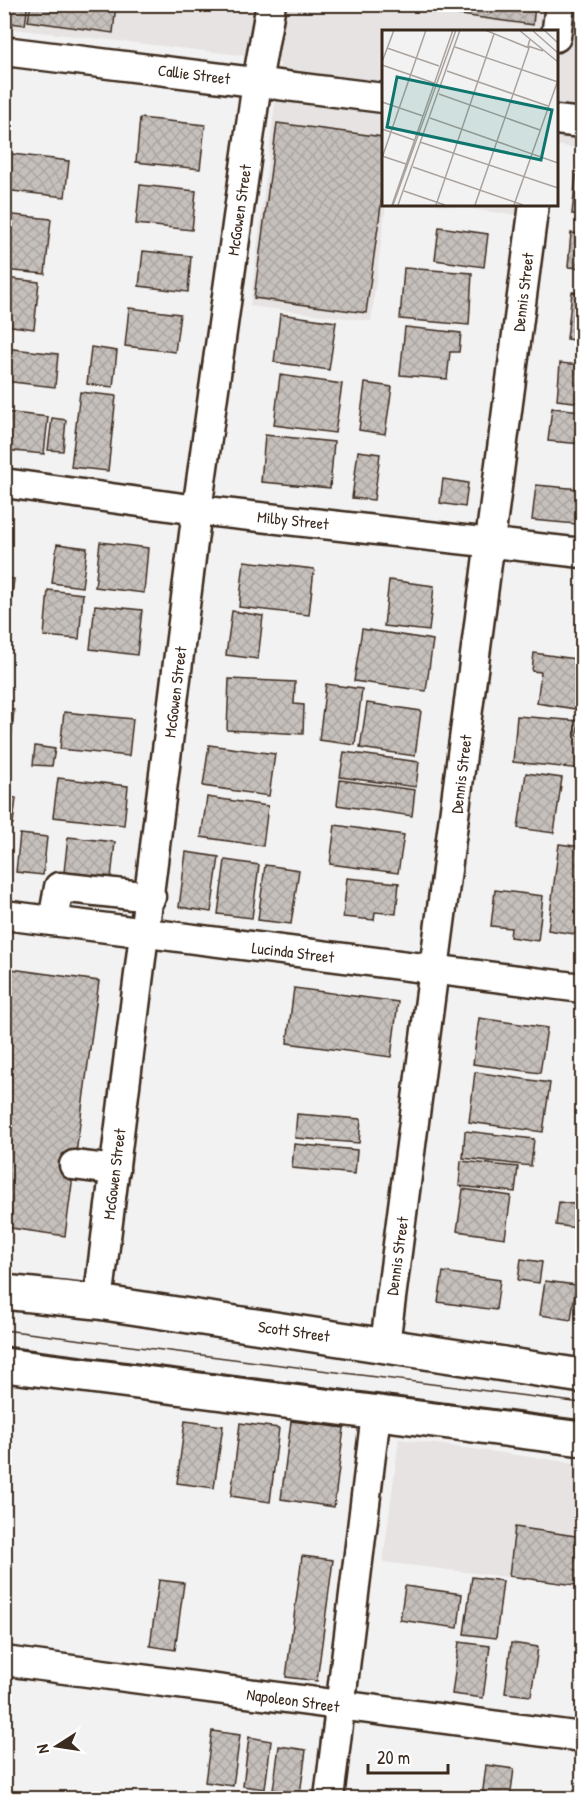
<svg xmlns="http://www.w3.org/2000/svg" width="587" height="1803" font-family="'Patrick Hand',sans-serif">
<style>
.built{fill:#e6e3e2}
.building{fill:url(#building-cross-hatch);stroke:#3b2a1e;stroke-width:1.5}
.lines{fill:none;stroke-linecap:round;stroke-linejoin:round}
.minor-casing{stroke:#3b2a1e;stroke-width:33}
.major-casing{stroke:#3b2a1e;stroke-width:38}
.minor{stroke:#fff;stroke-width:28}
.major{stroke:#fff;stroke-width:33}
.tram{stroke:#3b2a1e;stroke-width:1.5}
.labels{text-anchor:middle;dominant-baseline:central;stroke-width:6;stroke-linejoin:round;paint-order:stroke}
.street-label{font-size:16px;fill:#3b2a1e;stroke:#fff}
.inset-road{fill:none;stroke:#a9a29d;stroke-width:1.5}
.view{fill:#0f766e;fill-opacity:0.15;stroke:#0f766e;stroke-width:3}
.inset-edge{fill:none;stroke:#3b2a1e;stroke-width:3}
</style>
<defs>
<pattern id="building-cross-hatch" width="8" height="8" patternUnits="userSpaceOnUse" patternTransform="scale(1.5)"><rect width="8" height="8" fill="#c6c0bd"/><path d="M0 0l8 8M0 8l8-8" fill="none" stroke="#aba5a2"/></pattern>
</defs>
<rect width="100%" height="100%" fill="#f3f2f2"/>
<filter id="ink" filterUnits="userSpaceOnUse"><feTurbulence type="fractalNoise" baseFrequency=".0167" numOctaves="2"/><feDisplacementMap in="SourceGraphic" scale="12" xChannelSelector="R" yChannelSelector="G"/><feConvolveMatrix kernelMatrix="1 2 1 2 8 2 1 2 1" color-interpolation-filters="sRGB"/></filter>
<g filter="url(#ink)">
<!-- built -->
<g class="built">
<polygon points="4,5 582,5 582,149 556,145 556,32 383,32 383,204 386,204 371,321 250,306 280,63 240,55 5,28"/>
<polygon points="430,204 519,204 518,215"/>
<polygon points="399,1439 582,1464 582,1586 383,1562"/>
</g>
<!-- building -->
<g class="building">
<polygon points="4,4 28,4 25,25 4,22"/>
<polygon points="31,4 116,4 113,33 28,21"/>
<polygon points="411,4 535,4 533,25 411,8"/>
<polygon points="140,118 205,125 200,169 136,162"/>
<polygon points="277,123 383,137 383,191 366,313 254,298"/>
<polygon points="4,153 69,161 65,197 4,190"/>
<polygon points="576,175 582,175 582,215 572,214"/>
<polygon points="140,185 196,191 192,230 136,224"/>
<polygon points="4,214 51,219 45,274 4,270"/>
<polygon points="439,227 488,234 484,267 435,260"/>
<polygon points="571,233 582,234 582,268 568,267"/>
<polygon points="143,251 191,256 188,292 139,286"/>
<polygon points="404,268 472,273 469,325 400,319"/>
<polygon points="4,278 39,282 34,329 4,325"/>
<polygon points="572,292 582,293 582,341 567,339"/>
<polygon points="129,308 180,314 175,352 125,346"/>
<polygon points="280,314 336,322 329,370 274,362"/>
<polygon points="405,327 461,333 459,352 450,352 447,379 400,375"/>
<polygon points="91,347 117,351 113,387 87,384"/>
<polygon points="4,348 58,354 55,387 4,381"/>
<polygon points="582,353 582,403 557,400 560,363 581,365"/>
<polygon points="280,375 342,384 335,433 274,425"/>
<polygon points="365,383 392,387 385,434 359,430"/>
<polygon points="80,392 116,396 108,471 71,467"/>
<polygon points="552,408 582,411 582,444 548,441"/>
<polygon points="4,412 48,417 44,454 4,450"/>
<polygon points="52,418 66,420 63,451 48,450"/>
<polygon points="265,435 334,442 330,488 261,482"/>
<polygon points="358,451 380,454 374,500 352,498"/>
<polygon points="443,479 468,483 465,507 440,503"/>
<polygon points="536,485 580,489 576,524 532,520"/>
<polygon points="100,542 148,548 144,593 95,587"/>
<polygon points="57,544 87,548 82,587 52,583"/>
<polygon points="244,561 314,569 309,615 239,607"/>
<polygon points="4,578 14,579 8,628 4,627"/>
<polygon points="389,580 434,586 429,631 384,626"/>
<polygon points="48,590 83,594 79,639 44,636"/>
<polygon points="95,605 142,610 137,655 90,649"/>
<polygon points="232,611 263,616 258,659 226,655"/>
<polygon points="362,629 433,640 426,691 354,681"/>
<polygon points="534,653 582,660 582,710 537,703 541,672 532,671"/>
<polygon points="229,679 295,682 294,704 304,705 303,734 227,730"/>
<polygon points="326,684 362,689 355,745 319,740"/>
<polygon points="367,703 421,711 415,756 360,748"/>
<polygon points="4,709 14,710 9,761 4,761"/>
<polygon points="64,712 133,719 129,756 60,749"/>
<polygon points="517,716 579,721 577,736 582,737 582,769 513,762"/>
<polygon points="209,745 275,754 269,796 203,786"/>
<polygon points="35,746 55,749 52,766 33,765"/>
<polygon points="344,752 419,762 416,787 340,777"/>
<polygon points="526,773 562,778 554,833 518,828"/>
<polygon points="58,778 128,786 124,825 53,817"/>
<polygon points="340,780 415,790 412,816 337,805"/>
<polygon points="4,796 16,798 13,824 4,823"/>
<polygon points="207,797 268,806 263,846 201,837"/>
<polygon points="335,825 404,835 398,873 330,864"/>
<polygon points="20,834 47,837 43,875 16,872"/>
<polygon points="68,837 115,842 111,878 64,872"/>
<polygon points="559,844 582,847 581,935 548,930"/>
<polygon points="186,852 219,857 211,912 179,907"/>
<polygon points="225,860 259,865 252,918 218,914"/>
<polygon points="265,865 299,870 291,924 258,920"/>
<polygon points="347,878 399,883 396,914 375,912 374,920 343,917"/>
<polygon points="495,890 543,896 538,941 510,937 511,928 491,926"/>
<polygon points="4,968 99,981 65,1236 4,1227"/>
<polygon points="294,988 398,1002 391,1057 287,1043"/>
<polygon points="479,1018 547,1028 540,1073 473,1064"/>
<polygon points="475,1072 550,1083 543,1132 469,1122"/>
<polygon points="297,1114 361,1119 359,1143 295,1138"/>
<polygon points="465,1131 534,1139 531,1166 463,1158"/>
<polygon points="294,1144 357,1150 355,1174 292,1168"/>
<polygon points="461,1161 518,1167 515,1192 459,1186"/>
<polygon points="463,1189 511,1196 505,1238 457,1231"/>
<polygon points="559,1202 580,1205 576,1228 556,1225"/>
<polygon points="521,1259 542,1262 539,1283 518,1280"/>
<polygon points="443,1272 500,1280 496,1310 438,1302"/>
<polygon points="545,1281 576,1285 571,1320 540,1315"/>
<polygon points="185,1421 223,1426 214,1488 177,1483"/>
<polygon points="291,1421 344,1428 334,1507 281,1499"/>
<polygon points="240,1423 279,1428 270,1502 231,1496"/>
<polygon points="515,1527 582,1537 582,1586 509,1576"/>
<polygon points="302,1556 333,1560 317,1681 286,1677"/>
<polygon points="472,1577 503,1581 496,1638 464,1634"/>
<polygon points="159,1580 184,1583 175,1650 150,1646"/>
<polygon points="405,1586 462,1594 458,1628 400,1620"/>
<polygon points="459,1642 490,1646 483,1698 452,1694"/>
<polygon points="511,1643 538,1647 531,1696 505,1693"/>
<polygon points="212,1731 240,1735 233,1786 205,1782"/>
<polygon points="249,1737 271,1741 265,1789 243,1786"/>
<polygon points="279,1746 306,1750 300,1794 273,1790"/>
<polygon points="486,1765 514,1769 510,1798 482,1798"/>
</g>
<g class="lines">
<!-- minor casing -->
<g class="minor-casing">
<g id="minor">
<polyline points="556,37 560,4"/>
<polyline points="4,51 383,98"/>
<polyline points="556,120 582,123"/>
<polyline points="4,483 197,510 582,553"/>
<polyline points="4,915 582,988"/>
<polyline points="53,921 59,887 151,897"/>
<polyline points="74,1165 115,1170"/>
<polyline points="98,1302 197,510 257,82 271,4"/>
<polyline points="385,1344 534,204"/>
<polyline points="4,1661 582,1737"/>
<polyline points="329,1798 376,1414"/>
</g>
</g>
<!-- major casing -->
<g class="major-casing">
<g id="major">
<polyline points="4,1292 98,1302 582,1376"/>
<polyline points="4,1365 582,1439"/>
</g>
</g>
<!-- minor -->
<use href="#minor" class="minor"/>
<!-- major -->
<use href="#major" class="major"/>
<!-- tram -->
<g class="tram">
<polyline points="4,1330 582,1403"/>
<polyline points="4,1346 582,1420"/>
</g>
</g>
</g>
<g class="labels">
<!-- street labels -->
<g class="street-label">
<text transform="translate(194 74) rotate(7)">Callie Street</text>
<text transform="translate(239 210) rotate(-82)">McGowen Street</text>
<text transform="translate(523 292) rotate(-83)">Dennis Street</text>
<text transform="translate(293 520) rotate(6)">Milby Street</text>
<text transform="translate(175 692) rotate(-83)">McGowen Street</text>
<text transform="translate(461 774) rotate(-83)">Dennis Street</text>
<text transform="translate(293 952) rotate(7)">Lucinda Street</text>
<text transform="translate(114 1174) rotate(-83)">McGowen Street</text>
<text transform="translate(397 1256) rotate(-82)">Dennis Street</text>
<text transform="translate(294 1331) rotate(8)">Scott Street</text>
<text transform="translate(293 1700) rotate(8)">Napoleon Street</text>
</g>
</g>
<!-- overview -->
<g transform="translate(382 30)">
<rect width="176" height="176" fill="#f3f2f2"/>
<path class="inset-road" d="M137,0L176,32M150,0L176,23M162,0L176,13M148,9L146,16L161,21M73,17L176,52M5,18L57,36M0,32L12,0M0,35L52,53M65,41L166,76M57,64L158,100M0,72L41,86M48,88L176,133M0,99L32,110M38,112L176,158M0,126L24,134M0,128L44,0M31,137L141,175M22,161L63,175M10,175L71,0M11,175L74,0M16,175L78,0M54,175L112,4M93,175L147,18L103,0M132,175L176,50"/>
<path class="view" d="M15,47L170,80L159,130L5,97Z"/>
<rect width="176" height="176" class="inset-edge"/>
</g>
<!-- margin -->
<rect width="587" height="1803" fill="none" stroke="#fff" stroke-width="24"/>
<rect x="12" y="12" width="563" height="1779" fill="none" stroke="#3b2a1e" stroke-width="2" filter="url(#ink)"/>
<!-- north arrow -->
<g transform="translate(57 1746) rotate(258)" stroke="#ffffff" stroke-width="4.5" paint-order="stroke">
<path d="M0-4.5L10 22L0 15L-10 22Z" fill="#3b2a1e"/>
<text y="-9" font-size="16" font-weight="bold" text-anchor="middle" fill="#3b2a1e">N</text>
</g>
<!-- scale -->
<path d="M368 1764v9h80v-9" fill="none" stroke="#3b2a1e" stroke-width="3"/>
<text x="377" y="1764" font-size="18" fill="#3b2a1e" stroke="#ffffff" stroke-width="4.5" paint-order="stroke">20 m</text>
</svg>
